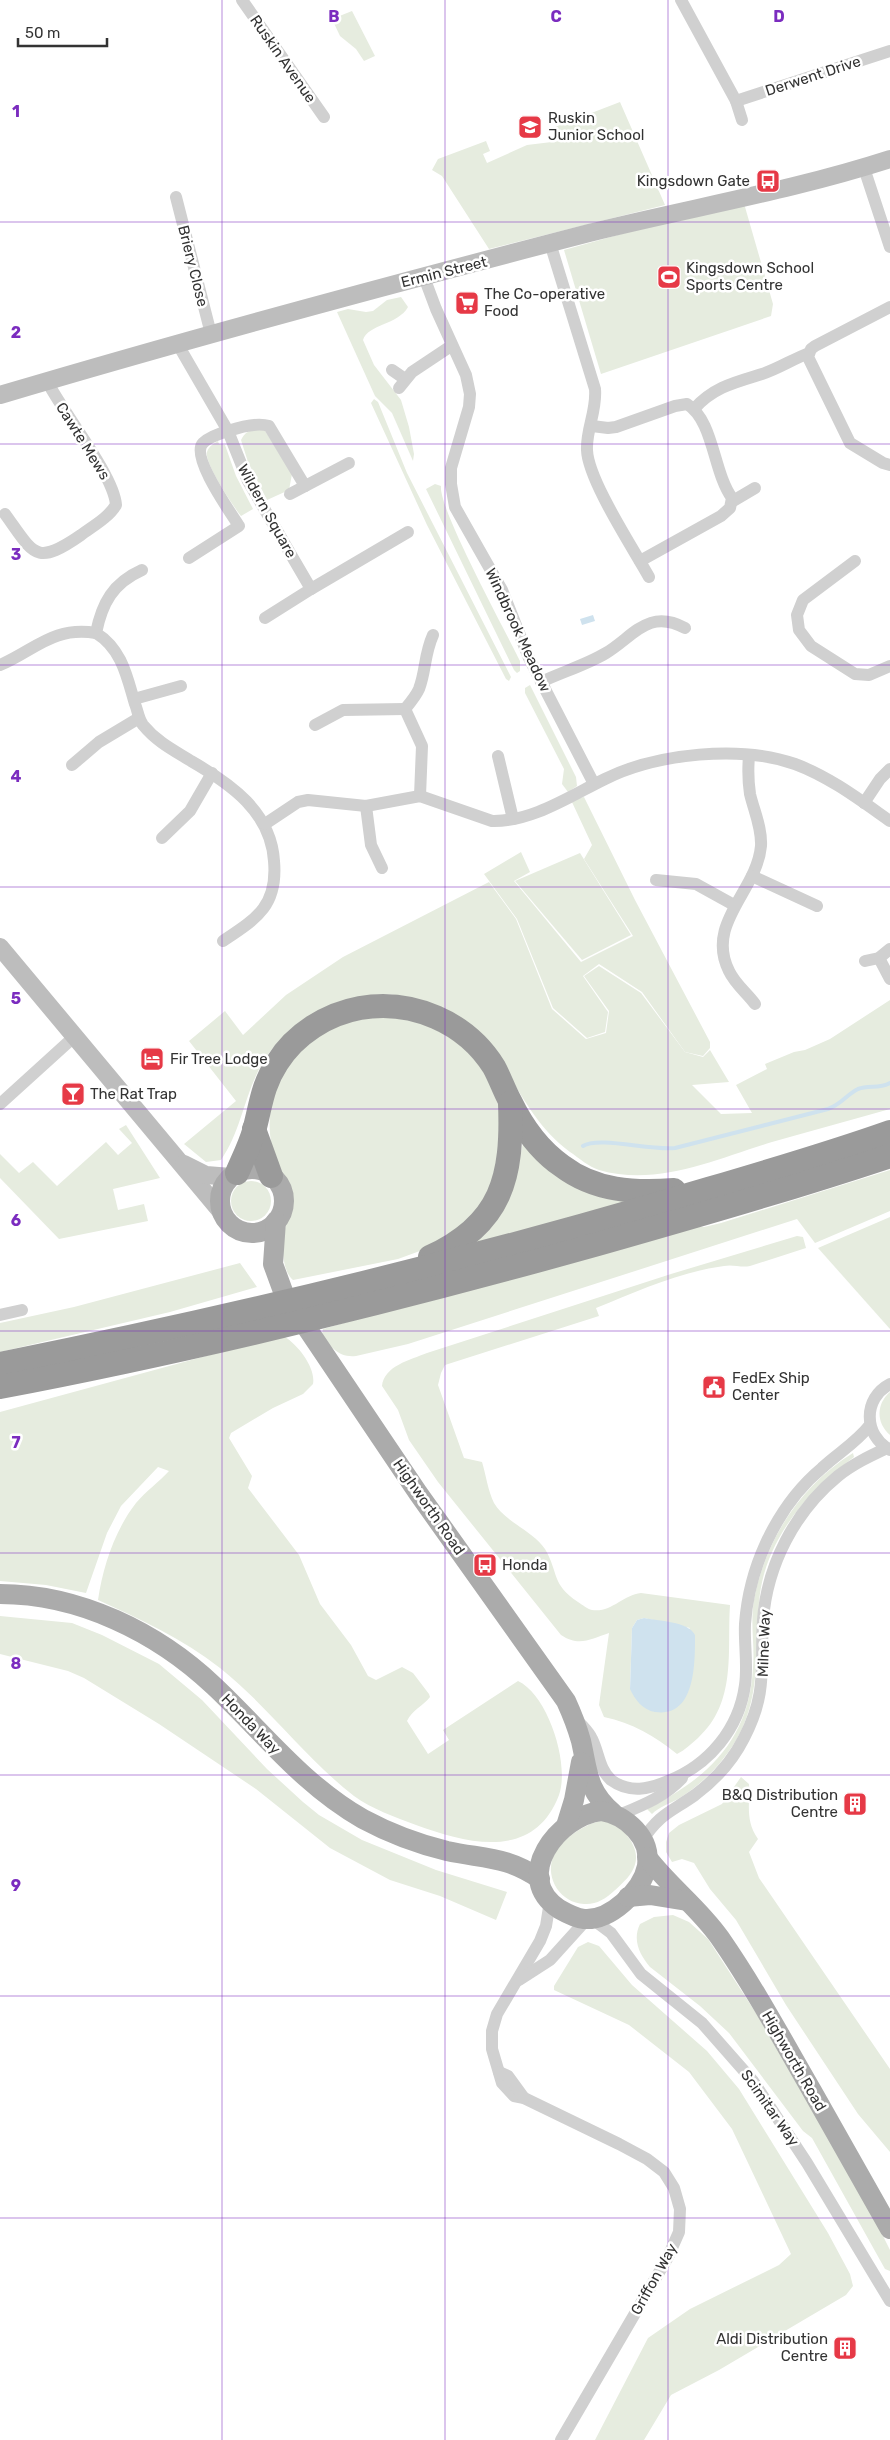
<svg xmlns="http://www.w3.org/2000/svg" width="890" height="2440" font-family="Rubik,sans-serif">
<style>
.green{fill:#e6ecdf;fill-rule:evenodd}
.water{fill:#cfe2ee}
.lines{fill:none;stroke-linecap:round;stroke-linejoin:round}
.stream{stroke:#cfe2ee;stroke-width:4}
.street{stroke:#d0d0d0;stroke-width:12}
.secondary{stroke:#bdbdbd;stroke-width:18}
.primary{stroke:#ababab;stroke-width:20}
.highway{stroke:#9a9a9a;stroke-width:24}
.grid{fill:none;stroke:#7b2cbf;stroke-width:1;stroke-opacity:0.55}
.labels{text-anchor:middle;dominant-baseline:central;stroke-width:5;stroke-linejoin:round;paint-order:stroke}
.street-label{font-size:15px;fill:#333;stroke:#fff}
.poi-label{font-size:15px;fill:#333;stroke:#fff;text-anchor:start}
.grid-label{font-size:16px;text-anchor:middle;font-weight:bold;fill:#7b2cbf;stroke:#fff;stroke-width:5;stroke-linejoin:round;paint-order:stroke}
</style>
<rect width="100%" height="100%" fill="#fff"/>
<!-- green -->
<g class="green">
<polygon points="352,11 375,56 364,61 356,49 340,36 332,19"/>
<polygon points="620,102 665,205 489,249 442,176 432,170 438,159 486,141 490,151 483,154 487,163 527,145 560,141 555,127"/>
<polygon points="743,200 773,304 771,316 601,374 564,250"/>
<path d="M401,297L408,307C398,325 368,324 363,340L374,365L401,400L409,427L414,454L413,461L392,413L375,396L337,312L348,309L366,312L373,311L387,300Z"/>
<polygon points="374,399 378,402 407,473 511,677 509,681 506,679 427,525 371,403"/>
<path d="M264,429L292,474L289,490L267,500L248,462L241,440C246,429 253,430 264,429Z"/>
<path d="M218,441L219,444L225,445L236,476L253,509L241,516C233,506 204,463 207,452C209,446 213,444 218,441Z"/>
<path d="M435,484L441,486C438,508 506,632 520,661V671L517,673L514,670L426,489Z"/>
<polygon points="530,685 576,777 577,786 568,792 562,784 564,769 525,693 525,688"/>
<polygon points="584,797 635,900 710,1042 710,1048 703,1056 685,1052 642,992 599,964 583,976 608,1012 605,1032 587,1038 553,1008 517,919 484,874 521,852 530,872 514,881 581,962 633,936 584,859 592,845 571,800"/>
<polygon points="580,853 631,935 582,960 515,881"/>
<path d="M489,882L516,919L552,1009L586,1039L606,1033L609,1011L584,976L599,966L641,993L685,1052L703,1057L710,1050L729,1082L692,1085L721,1114L752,1113L736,1085L767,1069L765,1064L794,1052L805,1050L830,1039L890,1000V1109C851,1120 811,1131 772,1142C716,1159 658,1187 599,1170C589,1167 579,1158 570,1152C505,1104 507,1020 416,999C393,993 372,992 350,1001C325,1011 299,1020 280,1040C244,1077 247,1122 221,1160L206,1162L184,1144L236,1101L189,1041L225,1011L243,1035L286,995L343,957Z"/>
<path d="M393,1016L426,1024L459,1043L482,1068L498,1099L504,1140L488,1201L439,1244L398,1259L293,1280C281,1270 282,1243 285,1229C287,1219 293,1210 292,1199C290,1182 274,1162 271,1142C262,1088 298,1034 351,1020C364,1017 379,1018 393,1016Z"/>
<polygon points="126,1125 160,1178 113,1189 118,1210 144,1204 148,1221 59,1239 0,1178 0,1154 19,1173 33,1162 57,1186 106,1142 118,1155 132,1143 119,1129"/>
<polygon points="523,1143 640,1199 474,1243 513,1189"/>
<path d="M890,1170V1211L815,1243L797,1219L408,1344L356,1356C339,1358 330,1347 322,1334L323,1329L683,1225L704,1227L721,1223Z"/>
<circle cx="251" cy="1201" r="20"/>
<polygon points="890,1217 890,1329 818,1248"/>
<path d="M797,1236L803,1237L806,1248L750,1266C741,1268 733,1264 724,1266C679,1272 638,1291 596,1308L599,1316L445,1365L441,1373L438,1385L464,1458L482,1462C486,1475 488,1491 494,1503C504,1521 533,1531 545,1549C559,1573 551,1584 578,1602C583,1605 587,1609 592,1610C611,1613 623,1595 641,1593L730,1605C727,1652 737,1702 698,1738C691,1744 685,1750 677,1754C655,1736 632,1723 604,1717L599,1705L609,1633C591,1639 579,1647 561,1635L438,1482L409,1440L398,1410L382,1386C384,1366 410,1360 427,1353L671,1274ZM644,1618L690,1628L630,1689L632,1628L637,1620Z"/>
<polygon points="240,1263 257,1287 170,1312 0,1352 0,1323 74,1307"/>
<path d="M285,1337C298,1345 316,1368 313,1384L303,1394L273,1408L231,1433L229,1438L252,1476L248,1488L299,1555L320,1604L351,1645L368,1676L376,1680L402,1667L413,1673L429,1694L430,1697C423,1706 412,1710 407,1721L428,1754L449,1740L443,1730L518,1681C548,1695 570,1764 559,1795C534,1861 468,1844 416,1825C395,1817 372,1809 354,1796C305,1758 268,1706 220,1668C183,1639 140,1619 98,1600C103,1566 115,1530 136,1503C146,1491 159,1482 169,1471L158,1467L121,1506L107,1533L86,1593L46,1585L0,1581V1412L217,1353Z"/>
<path d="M890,1392V1435C876,1423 876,1404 890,1392Z"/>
<path d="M853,1453L854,1457C807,1491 764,1541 759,1602C755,1648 761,1691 740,1733C726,1760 704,1783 678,1799C669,1804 659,1807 652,1814L647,1809C708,1778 749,1740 753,1668C755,1646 750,1623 754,1600C765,1540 801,1485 853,1453Z"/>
<polygon points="0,1616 72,1623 102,1635 159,1664 202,1700 267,1769 303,1802 319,1815 362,1840 436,1870 507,1892 496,1920 440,1896 390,1880 330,1848 256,1789 159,1724 84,1678 68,1671 0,1654"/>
<path d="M741,1777L749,1784C750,1805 745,1820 758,1839L749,1852L759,1878L890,2069V2152L858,2114L786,2005L736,1920L710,1889L694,1863L682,1859L672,1862L666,1852V1842L669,1833L679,1825L722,1804Z"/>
<path d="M600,1821C611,1821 620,1826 626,1834C645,1858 635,1873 614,1891C605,1899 596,1905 584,1904C561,1903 545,1879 553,1857C560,1840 583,1825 600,1821Z"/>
<path d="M673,1915L689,1922L708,1939L785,2058L859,2188L890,2250V2271L885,2269L812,2138L803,2131L729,2033L700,2006L650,1967C640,1955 632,1940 640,1924L654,1917Z"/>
<polygon points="588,1942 599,1946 632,1985 707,2051 739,2089 828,2233 850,2274 853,2286 846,2295 719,2370 671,2395 644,2440 595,2440 648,2338 690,2309 779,2265 791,2254 732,2129 689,2072 629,2025 554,1990 554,1986 578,1947"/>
</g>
<!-- water -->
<g class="water">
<polygon points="593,615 595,621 582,625 580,619"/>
<path d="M644,1618C658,1621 688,1621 695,1635C695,1662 696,1718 655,1712C643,1710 635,1700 630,1689L632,1628L637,1620Z"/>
</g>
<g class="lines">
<!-- stream -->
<path class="stream" d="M583,1146C599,1136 651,1151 675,1148L828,1109C842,1104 846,1095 858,1089C869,1085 879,1089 890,1083"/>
<!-- street -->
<g class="street">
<polyline points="242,0 324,117"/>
<polyline points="681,0 736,101 890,51"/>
<polyline points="736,101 742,120"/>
<polyline points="864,168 890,247"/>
<polyline points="176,197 211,334"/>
<path d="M550,243L595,389C597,411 586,429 587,450C588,480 633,548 649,577"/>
<polyline points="424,277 436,309 466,375 470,394 469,407 451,468 451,484 455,507 502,590 529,658 594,784"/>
<polyline points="890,307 815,346 811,349 808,357 850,443 883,463 890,465"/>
<polyline points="177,343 228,431 248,481 311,589 265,618"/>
<polyline points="392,370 405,379"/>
<polyline points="399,388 412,372 451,346"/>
<path d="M694,409C713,387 736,382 762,374C778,369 793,359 809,353"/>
<path d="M592,426L608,428L616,427L675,406L687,404C714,421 713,472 732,498L730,508L721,516L640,561"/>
<polyline points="290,494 349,463"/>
<polyline points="733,501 755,488"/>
<path d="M5,514C34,554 35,567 81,535C93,526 108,518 116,505C114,475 63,413 47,381"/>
<path d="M189,558L239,526C231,513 190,456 203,443C208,438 221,433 228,431C240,427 257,422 269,426L305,486"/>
<polyline points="855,561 803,600 797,615 799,630 811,646 855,674 869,675 890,666"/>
<path d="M142,570C113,583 102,603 96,633C122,649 127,677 135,704C138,711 138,718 143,725C157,742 173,750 191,761C231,784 271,812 274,861C278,906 256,919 223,941"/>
<polyline points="311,589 408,532"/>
<path d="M0,665C35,650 53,626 96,633"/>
<path d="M541,682C562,672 586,665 606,653C633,637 648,608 685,628"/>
<polyline points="134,699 181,686"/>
<polyline points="315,725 343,710 405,709"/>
<polyline points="498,756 513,819"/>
<path d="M749,756C748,768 748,781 750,794C754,811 762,828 761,846C757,891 705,923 729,971C735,984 747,993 755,1004"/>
<polyline points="72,765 99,742 139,718"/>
<path d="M420,796L422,746L405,709C410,703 416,696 419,689C426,671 424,655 433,635"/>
<polyline points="864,803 880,779 890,769"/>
<polyline points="366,806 371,845 382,868"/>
<path d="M265,824L298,802L308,800L366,806L420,796L492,821C532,822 570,796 605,779C657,753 741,745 795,764C830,777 860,800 890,821"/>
<polyline points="162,838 190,811 212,773"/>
<polyline points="752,876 817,906"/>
<polyline points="656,880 696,884 734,905"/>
<polyline points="879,958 890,979"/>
<polyline points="865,961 879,958 890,949"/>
<polyline points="0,1104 75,1036"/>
<polyline points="0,1315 22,1310"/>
<path d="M890,1384C863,1398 863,1435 890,1450"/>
<path d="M578,1721C583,1727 589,1732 592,1739C599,1753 599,1769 611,1780C630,1794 649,1789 668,1781C709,1765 739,1729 745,1685C748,1665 744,1644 745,1624C747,1596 754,1569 766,1543C779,1515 798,1488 822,1468C838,1453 856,1443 870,1425"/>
<path d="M619,1815C643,1805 664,1797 682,1778"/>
<path d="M642,1841C659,1814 671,1812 695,1795C715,1780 733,1760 744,1738C768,1692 760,1667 763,1620C767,1565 795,1511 838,1476C853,1464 870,1456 887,1448"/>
<polyline points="550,1901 546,1926 540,1941 497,2014 492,2031 492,2049 502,2083 514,2096 524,2098 619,2144 647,2159 664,2172 674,2188 680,2209 679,2232 668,2257 561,2440"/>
<polyline points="591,1918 611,1933 641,1974 702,2023 753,2081 807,2163 890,2301"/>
<polyline points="519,1980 550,1960 588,1918"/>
<polyline points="499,2072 508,2076 524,2098"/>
</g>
<!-- secondary -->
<g class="secondary">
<path d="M0,395C195,337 392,284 589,233C689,208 791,191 890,159"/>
<polyline points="0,947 223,1214"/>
<polyline points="184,1164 206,1175 231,1177"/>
</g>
<!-- primary -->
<g class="primary">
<circle cx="252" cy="1201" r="32"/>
<path d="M276,1221L273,1264L284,1294L418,1493L566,1701C572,1714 577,1727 581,1741C588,1772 587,1791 613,1813"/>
<path d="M0,1594C79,1594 157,1632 214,1686C263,1732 303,1785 363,1819C389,1833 418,1844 447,1851C484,1859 507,1856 540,1879"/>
<path d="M601,1811C626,1815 652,1838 647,1866C642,1891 610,1921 584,1919C575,1918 566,1913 559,1909C511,1877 558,1816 601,1811Z"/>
<polyline points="566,1826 574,1800 581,1762"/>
<path d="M647,1857C669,1886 699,1908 720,1938C754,1987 782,2039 812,2091C838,2137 864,2183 890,2229"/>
<polyline points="628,1897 650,1895 687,1901"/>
</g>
<!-- highway -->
<g class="highway">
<polyline points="254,1129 271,1176"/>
<path d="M237,1173C243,1159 250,1145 254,1131C261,1105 262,1086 277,1063C295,1034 327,1014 360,1008C412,999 466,1022 494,1067C500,1078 504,1090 510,1101C522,1126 539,1150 562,1166C595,1191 634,1193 674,1190"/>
<path d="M430,1257C502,1224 513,1177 510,1103"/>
<path d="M0,1364C219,1320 437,1268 651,1206C731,1182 811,1160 890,1132"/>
<path d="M0,1387C201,1349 401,1299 598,1244C696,1216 794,1188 890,1156"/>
</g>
</g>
<!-- grid -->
<path class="grid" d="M222,0V2440M445,0V2440M668,0V2440M0,222H890M0,444H890M0,665H890M0,887H890M0,1109H890M0,1331H890M0,1553H890M0,1775H890M0,1996H890M0,2218H890"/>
<!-- icons -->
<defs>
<g id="school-square" transform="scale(1.25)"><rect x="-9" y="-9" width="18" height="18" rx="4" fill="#e63946" stroke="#fff"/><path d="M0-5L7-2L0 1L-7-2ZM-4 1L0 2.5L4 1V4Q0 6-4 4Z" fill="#fff"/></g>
<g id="bus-square" transform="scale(1.25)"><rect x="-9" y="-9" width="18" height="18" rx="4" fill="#e63946" stroke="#fff"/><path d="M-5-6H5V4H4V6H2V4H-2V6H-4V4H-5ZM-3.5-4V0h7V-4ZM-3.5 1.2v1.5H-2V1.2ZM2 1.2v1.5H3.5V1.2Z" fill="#fff"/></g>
<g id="stadium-square" transform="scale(1.25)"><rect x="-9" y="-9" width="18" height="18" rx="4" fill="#e63946" stroke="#fff"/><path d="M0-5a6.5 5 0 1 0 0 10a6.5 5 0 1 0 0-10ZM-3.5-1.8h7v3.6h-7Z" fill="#fff"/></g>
<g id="supermarket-square" transform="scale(1.25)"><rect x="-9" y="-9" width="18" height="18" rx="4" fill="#e63946" stroke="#fff"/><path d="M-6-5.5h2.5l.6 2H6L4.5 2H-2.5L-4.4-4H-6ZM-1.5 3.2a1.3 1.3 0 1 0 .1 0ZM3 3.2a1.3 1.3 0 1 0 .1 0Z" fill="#fff"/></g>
<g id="hotel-square" transform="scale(1.25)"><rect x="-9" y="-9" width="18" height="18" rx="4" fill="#e63946" stroke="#fff"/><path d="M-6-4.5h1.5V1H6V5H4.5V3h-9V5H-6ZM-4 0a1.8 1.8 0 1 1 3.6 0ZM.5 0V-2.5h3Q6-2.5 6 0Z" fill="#fff"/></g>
<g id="bar-square" transform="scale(1.25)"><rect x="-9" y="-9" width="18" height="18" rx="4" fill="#e63946" stroke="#fff"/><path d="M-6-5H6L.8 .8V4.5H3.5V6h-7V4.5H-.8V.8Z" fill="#fff"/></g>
<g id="civic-square" transform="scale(1.25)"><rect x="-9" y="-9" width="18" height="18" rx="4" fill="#e63946" stroke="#fff"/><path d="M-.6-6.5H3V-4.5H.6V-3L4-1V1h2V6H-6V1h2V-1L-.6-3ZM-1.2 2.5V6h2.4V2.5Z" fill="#fff"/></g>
<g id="building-square" transform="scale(1.25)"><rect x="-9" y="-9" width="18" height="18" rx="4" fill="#e63946" stroke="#fff"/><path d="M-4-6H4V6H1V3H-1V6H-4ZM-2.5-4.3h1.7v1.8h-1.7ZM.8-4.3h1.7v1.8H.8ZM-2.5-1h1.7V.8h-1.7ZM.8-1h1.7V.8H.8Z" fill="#fff"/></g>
</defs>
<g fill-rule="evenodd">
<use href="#school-square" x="530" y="127"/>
<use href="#bus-square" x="768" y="181"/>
<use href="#stadium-square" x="669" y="277"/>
<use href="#supermarket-square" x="467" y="303"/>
<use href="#hotel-square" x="152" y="1059"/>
<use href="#bar-square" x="73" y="1094"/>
<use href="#civic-square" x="714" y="1387"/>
<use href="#bus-square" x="485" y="1565"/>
<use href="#building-square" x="855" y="1804"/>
<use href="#building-square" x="845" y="2348"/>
</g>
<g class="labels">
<!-- street labels -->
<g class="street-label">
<text transform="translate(283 59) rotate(55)">Ruskin Avenue</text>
<text transform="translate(813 76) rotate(-18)">Derwent Drive</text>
<text transform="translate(193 266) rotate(76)">Briery Close</text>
<text transform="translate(444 272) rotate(-14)">Ermin Street</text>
<text transform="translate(83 441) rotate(58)">Cawte Mews</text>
<text transform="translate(267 511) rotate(61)">Wildern Square</text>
<text transform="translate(518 630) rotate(65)">Windbrook Meadow</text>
<text transform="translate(429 1507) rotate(55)">Highworth Road</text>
<text transform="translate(764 1643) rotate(-88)">Milne Way</text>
<text transform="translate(251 1724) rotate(46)">Honda Way</text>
<text transform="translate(794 2061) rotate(60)">Highworth Road</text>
<text transform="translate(770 2108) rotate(55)">Scimitar Way</text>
<text transform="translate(654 2279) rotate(-61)">Griffon Way</text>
</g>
<!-- poi labels -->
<g class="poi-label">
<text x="548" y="118">Ruskin<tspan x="548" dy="17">Junior School</tspan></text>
<text x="750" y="181" text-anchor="end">Kingsdown Gate</text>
<text x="686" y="268">Kingsdown School<tspan x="686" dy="17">Sports Centre</tspan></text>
<text x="484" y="294">The Co-operative<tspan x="484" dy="17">Food</tspan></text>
<text x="170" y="1059">Fir Tree Lodge</text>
<text x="90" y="1094">The Rat Trap</text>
<text x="732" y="1378">FedEx Ship<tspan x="732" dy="17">Center</tspan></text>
<text x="502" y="1565">Honda</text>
<text x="838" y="1795" text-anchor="end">B&amp;Q Distribution<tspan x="838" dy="17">Centre</tspan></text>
<text x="828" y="2339" text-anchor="end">Aldi Distribution<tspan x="828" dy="17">Centre</tspan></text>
</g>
</g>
<g class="grid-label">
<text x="334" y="22">B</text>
<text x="556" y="22">C</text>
<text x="779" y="22">D</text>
<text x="16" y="117">1</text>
<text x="16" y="338">2</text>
<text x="16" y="560">3</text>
<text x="16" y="782">4</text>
<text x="16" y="1004">5</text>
<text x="16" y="1226">6</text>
<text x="16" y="1448">7</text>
<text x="16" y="1669">8</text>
<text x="16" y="1891">9</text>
</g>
<!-- scale -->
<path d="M18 38v8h89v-8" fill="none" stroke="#333333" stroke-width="2.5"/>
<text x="25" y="38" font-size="15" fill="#333333" stroke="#ffffff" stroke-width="4" paint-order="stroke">50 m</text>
</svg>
